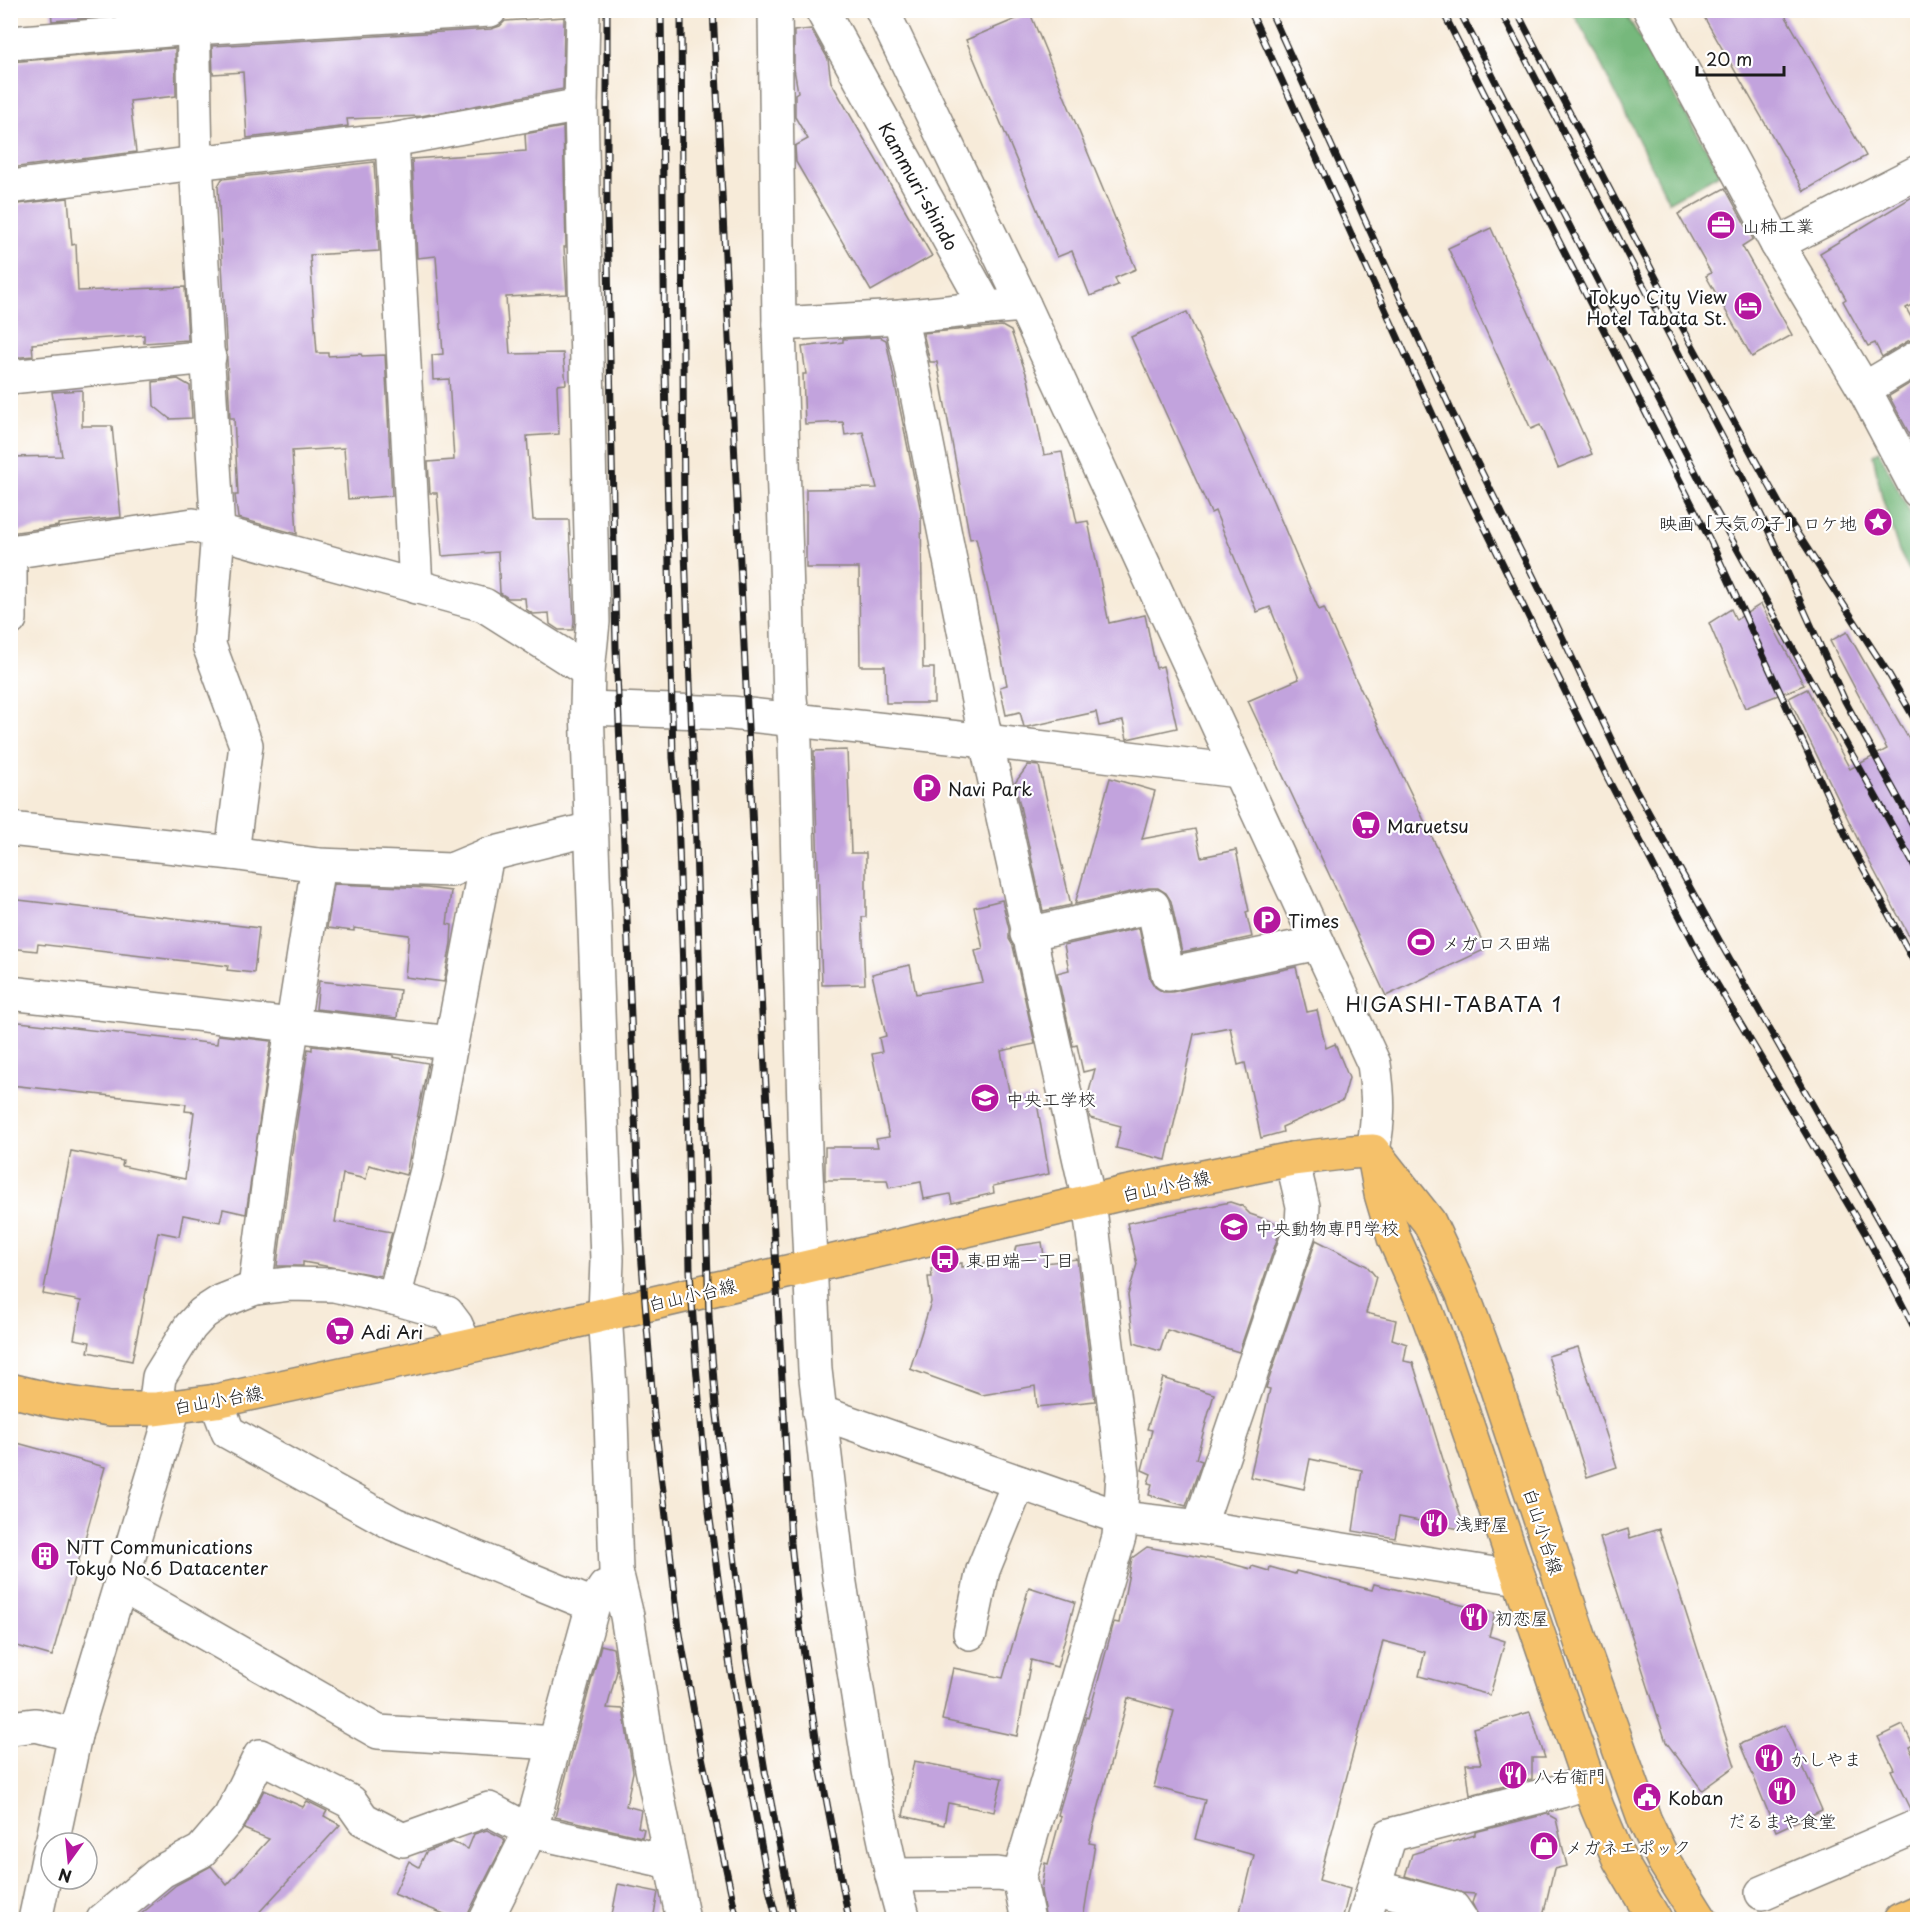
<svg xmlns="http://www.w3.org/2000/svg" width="1928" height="1930" font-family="'Playpen Sans','Klee One',sans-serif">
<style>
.forest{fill:#76b87b;stroke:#496a4c;stroke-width:1.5}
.building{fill:#c2a3dd}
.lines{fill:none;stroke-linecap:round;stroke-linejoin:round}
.minor-casing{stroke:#8a847a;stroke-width:36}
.major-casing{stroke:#8a847a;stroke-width:36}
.minor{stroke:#fff;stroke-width:33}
.major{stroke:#f5c16b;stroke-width:33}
.rail-casing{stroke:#1c1c1c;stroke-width:7}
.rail{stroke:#fff;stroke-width:4.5;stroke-dasharray:14;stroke-linecap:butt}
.labels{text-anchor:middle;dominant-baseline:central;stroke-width:4.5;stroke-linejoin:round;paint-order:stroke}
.street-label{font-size:18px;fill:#1c1c1c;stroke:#fff}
.poi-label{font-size:18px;fill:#1c1c1c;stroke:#fff;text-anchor:start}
.neighbourhood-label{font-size:20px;letter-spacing:1.5px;fill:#1c1c1c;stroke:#fff}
</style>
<rect width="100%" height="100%" fill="#fff"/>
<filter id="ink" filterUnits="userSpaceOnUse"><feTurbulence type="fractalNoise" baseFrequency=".0167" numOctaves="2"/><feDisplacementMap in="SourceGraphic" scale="12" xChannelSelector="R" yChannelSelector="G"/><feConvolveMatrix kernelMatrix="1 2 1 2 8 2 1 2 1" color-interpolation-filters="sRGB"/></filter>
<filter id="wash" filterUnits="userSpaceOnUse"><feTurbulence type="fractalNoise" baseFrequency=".008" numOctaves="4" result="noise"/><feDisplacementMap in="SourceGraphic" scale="24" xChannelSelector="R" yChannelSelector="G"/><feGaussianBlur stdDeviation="1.35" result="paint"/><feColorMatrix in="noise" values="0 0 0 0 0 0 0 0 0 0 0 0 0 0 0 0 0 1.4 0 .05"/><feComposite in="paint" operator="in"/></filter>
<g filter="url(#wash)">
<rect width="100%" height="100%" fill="#f7ebd9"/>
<!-- forest -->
<g class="forest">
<polygon points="1572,11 1624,11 1721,173 1669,202 1591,44"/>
<polygon points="1879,451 1917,527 1917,585 1899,551 1882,497 1873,455"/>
</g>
<g id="blocks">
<!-- building -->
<g class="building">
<polygon points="51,10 174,10 174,11 52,21"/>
<polygon points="1700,10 1782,10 1866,156 1804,191"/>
<polygon points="1030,13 1136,269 1115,278 1118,285 1090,296 1072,251 1057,257 966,40"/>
<polygon points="564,17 563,89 421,116 347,119 348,126 247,138 243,72 213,74 212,46 491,29 500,26 505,21"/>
<polygon points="811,29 828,59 831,82 932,256 871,291 796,162 795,146 808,139 795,117 795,94 798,92 794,69 794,31"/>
<polygon points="175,48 176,96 130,101 136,152 10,168 10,62"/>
<polygon points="563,127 566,247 564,247 567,294 506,297 510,354 563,353 566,384 557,385 559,434 527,436 533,520 569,520 574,621 573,630 559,630 550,624 549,613 533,614 526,609 525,598 508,598 500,593 498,552 442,556 437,493 430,493 428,462 454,460 449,379 433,380 432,355 443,354 436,256 417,258 412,159 526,151 525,134"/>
<polygon points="374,162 379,251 310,255 317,353 328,353 328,356 361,354 362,356 385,355 392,496 348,499 344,448 292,451 297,534 238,518 235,495 238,495 234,418 230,418 218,186 222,179"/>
<polygon points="1725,188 1753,239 1742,246 1792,335 1752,357 1706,276 1711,273 1678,214"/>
<polygon points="1917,194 1917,302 1906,308 1917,328 1917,338 1908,341 1882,357 1875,343 1868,346 1843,301 1846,299 1820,253"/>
<polygon points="68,198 72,245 76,244 78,291 185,287 188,340 144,343 144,335 32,344 33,356 10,358 10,205"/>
<polygon points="1491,228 1592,454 1558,468 1540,425 1531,429 1448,248"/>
<polygon points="1187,312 1273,501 1319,610 1324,608 1350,667 1486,949 1386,996 1248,701 1299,679 1270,607 1257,612 1215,511 1211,513 1131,337"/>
<polygon points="1002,326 1011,331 1028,379 1044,455 1062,452 1077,523 1088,521 1109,623 1145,615 1156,668 1163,666 1177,728 1127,739 1123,721 1099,726 1096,712 1027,727 1024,727 1020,712 1006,715 1000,687 1007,685 993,612 976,538 970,539 937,362 930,362 923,333"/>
<polygon points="880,337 886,340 921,512 923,668 934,668 934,703 886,703 885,666 860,666 859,568 806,568 806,489 877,488 863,432 845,435 843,422 805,424 803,374 806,374 802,347 843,342 843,339"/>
<polygon points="178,379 190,386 192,418 170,419 154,406 153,382"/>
<polygon points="1917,379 1917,448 1889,396"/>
<polygon points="82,390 82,426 112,426 121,517 58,524 58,526 10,533 10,457 62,456 52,392"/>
<polygon points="1761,604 1804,685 1745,708 1709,623 1731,609 1736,620"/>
<polygon points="1847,632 1917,753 1917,951 1861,846 1789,698 1807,689 1850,769 1887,749 1830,641"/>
<polygon points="847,750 851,853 866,853 866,917 862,917 865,984 822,985 814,751"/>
<polygon points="1028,765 1039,766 1071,905 1043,911 1015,783"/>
<polygon points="1110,778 1155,791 1142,839 1195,829 1201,857 1236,850 1249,911 1246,912 1252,937 1182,952 1171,901 1166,893 1158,888 1149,888 1075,904"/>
<polygon points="334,884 427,888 451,891 447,924 452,925 451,943 444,982 405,977 409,935 354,928 354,931 327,928"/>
<polygon points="10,899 259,928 254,973 227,970 228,966 38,944 37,951 10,948"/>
<polygon points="1002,900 1009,929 1009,939 1013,946 1035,1044 1001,1051 1011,1101 1036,1097 1049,1174 993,1186 994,1193 952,1203 950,1194 924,1199 921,1182 889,1188 887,1180 825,1180 825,1147 878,1147 876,1139 889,1137 872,1054 882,1052 879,1038 886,1036 872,974 910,965 916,994 983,982 975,951 983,949 974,907"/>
<polygon points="1139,928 1150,979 1155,987 1163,992 1172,992 1296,967 1307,1012 1317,1010 1326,1048 1335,1044 1349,1078 1343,1100 1282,1127 1283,1132 1261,1138 1245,1063 1238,1065 1230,1027 1194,1034 1166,1160 1116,1148 1121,1126 1090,1118 1086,1103 1095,1069 1083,1072 1077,1045 1073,1046 1057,973 1069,970 1064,945"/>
<polygon points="319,981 400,990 397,1018 316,1009"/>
<polygon points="10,1021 217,1044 218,1035 271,1041 246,1214 223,1209 220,1222 183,1215 179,1236 158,1232 132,1361 88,1352 90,1342 74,1339 81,1301 43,1294 71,1151 123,1161 122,1166 185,1179 194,1112 185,1111 186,1104 10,1085"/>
<polygon points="312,1046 393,1055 393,1057 428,1063 406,1175 369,1165 366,1179 343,1174 335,1222 392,1232 380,1276 303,1262 303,1266 277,1266 292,1152 308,1049 312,1050"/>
<polygon points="1230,1202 1242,1206 1250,1214 1282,1225 1239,1352 1167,1330 1160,1351 1134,1343 1128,1295 1137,1264 1127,1223"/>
<polygon points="1316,1240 1367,1266 1376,1277 1366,1313 1396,1320 1392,1339 1407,1344 1404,1361 1413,1363 1465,1530 1399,1517 1395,1538 1353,1531 1362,1470 1310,1459 1304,1489 1250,1477 1270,1389 1266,1388"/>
<polygon points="1042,1242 1045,1263 1077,1259 1095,1401 1037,1407 1035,1386 982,1395 910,1369 931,1302 928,1277 932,1277 931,1268 962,1263 962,1267 1013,1258 1016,1246"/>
<polygon points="1578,1347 1617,1467 1587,1477 1548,1356"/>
<polygon points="1163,1378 1214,1394 1196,1459 1202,1461 1186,1506 1149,1495 1152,1484 1148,1483 1151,1474 1142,1470 1152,1430 1147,1429"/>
<polygon points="10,1441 105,1467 52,1656 10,1644"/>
<polygon points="1628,1529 1630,1538 1659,1529 1735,1766 1702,1790 1666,1742 1600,1538"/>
<polygon points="1147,1547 1221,1561 1251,1569 1252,1566 1269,1571 1270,1567 1295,1574 1296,1571 1372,1590 1374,1584 1495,1613 1489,1636 1505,1641 1490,1695 1419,1676 1425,1652 1383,1641 1319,1880 1350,1889 1342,1920 1238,1920 1254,1855 1195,1839 1205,1800 1154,1787 1174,1711 1128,1698 1089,1843 1095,1844 1083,1920 1046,1920 1041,1891 1045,1863 1048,1864 1061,1816 1058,1815 1086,1717 1088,1718 1114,1622 1119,1623 1132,1558"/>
<polygon points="1029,1587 1075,1602 1057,1667 1031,1660 1017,1736 942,1720 953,1668 1003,1678"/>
<polygon points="601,1645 613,1648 617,1671 607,1708 623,1709 633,1772 626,1806 641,1810 638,1827 644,1829 642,1837 555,1817"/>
<polygon points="1530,1712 1545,1758 1532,1758 1532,1779 1470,1795 1466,1764 1481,1764 1473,1728"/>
<polygon points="1785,1725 1822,1810 1776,1831 1740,1744"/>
<polygon points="1903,1725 1913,1745 1909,1747 1915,1759 1917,1758 1917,1808 1910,1809 1891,1770 1894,1769 1878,1737"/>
<polygon points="914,1761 1002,1778 994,1812 948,1803 944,1825 903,1816"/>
<polygon points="264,1790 303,1807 307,1801 327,1811 324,1816 340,1825 252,1920 134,1920 176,1885 211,1866 227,1885 269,1839 244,1829"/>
<polygon points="1547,1814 1556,1819 1567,1866 1554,1869 1542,1920 1480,1920 1472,1903 1475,1894 1462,1893 1405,1876 1412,1854 1475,1835 1475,1832"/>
<polygon points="487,1830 503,1838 505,1841 469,1912 468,1920 459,1920 394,1894 409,1861 419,1867 426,1852 452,1842 468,1849 474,1834"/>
<polygon points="618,1884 658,1892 653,1920 611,1920"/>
<polygon points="1394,1912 1417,1918 1416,1920 1392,1920"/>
</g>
</g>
</g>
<g filter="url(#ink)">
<use href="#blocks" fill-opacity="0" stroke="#8a847a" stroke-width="1.5"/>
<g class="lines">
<!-- minor casing -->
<g class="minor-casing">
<g id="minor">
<polyline points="193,10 196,163 218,532 209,645 246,745 232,853"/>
<polyline points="583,10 581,105 593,622 588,671 587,708 607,1260 605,1314 610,1388 616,1571 627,1616 650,1759 683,1920"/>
<polyline points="775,10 779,324 790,698 795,742 805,1151 815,1370 839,1577 870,1771 892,1875 904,1920"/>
<path d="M822,10L987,308L1024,305L1374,1064C1379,1098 1379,1118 1373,1151"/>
<polyline points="882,10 1024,305"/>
<polyline points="1650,10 1777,244 1864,389 1918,491"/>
<polyline points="10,43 193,28 490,10"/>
<polyline points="392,140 416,587"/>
<polyline points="10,187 196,163 392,140 581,105"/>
<polyline points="1777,244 1918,172"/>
<polyline points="900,317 911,364 986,741 1089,1201 1123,1474 1119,1537 1019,1877 1028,1920"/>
<polyline points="779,324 900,317 987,308"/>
<polyline points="10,377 209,357"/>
<polyline points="1864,389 1918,357"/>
<polyline points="10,552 193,525 484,605 588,671"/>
<polyline points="10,570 10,619"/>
<polyline points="587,708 731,713 986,741 1238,771"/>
<polyline points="10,829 232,853 318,865 451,870 487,855 591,829"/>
<polyline points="1027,934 1153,906 1168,974 1318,943"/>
<polyline points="10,993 451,1043"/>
<polyline points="255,1288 273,1149 318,865"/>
<polyline points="394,1298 427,1170 487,855"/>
<polyline points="216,1401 228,1432 394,1524 593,1605"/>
<polyline points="155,1409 159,1377 190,1327 203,1313 220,1302 255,1288 289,1284 334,1285 394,1298 447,1313 456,1325 466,1347"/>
<polyline points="819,1412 1121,1518 1199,1527 1519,1578"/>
<polyline points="1199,1527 1302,1224 1303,1206 1292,1159"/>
<polyline points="121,1585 378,1732 555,1743"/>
<polyline points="970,1633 983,1570 1012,1499 1021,1483"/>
<polyline points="10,1728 36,1725 75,1735"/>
<polyline points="52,1843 75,1735 174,1407"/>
<polyline points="892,1875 997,1874 1019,1877"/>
<polyline points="1374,1887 1453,1908 1461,1920"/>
<polyline points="1762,1893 1918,1826"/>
<polyline points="35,1920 51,1845"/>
<polyline points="103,1920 162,1871 201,1851 230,1817 260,1756 351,1802 363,1819 403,1840 489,1809 530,1831 670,1862"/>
<polyline points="486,1920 527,1838 533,1822 593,1605 605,1587"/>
<polyline points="1364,1920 1390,1835 1561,1791 1588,1782"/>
</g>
</g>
<!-- major casing -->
<g class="major-casing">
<g id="major">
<polyline points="1374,1156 1381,1194 1394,1238 1423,1302 1447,1366 1597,1807 1619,1859 1655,1920"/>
<polyline points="10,1390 55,1401 110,1409 155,1409 216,1401 466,1347 1120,1194 1292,1159 1351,1152 1373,1151 1429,1222 1462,1292 1487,1359 1584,1651 1645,1821 1665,1863 1701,1920"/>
<polyline points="1900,1920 1918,1912"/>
</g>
</g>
<!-- minor -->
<use href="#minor" class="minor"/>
<!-- major -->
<use href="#major" class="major"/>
<!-- rail casing -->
<g class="rail-casing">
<g id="rail">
<polyline points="607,10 607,213 616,648 640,1239 654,1414 679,1628 702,1757 737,1920"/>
<polyline points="661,10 665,371 673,758 678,812 687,1098 690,1271 696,1365 709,1512 730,1667 749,1779 770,1893 777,1920"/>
<polyline points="681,10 684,524 696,843 709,1317 716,1407 747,1662 765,1771 794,1920"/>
<polyline points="713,10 762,1014 791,1543 799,1620 820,1766 849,1920"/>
<polyline points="1250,10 1470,497 1608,779 1702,959 1865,1233 1918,1335"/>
<polyline points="1270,10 1452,412 1540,590 1630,779 1720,942 1918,1290"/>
<polyline points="1442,10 1711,542 1847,838 1918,969"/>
<polyline points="1459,10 1712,504 1918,872"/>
<polyline points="1500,10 1729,450 1766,525 1845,701 1918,834"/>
<polyline points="1516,10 1668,301 1786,516 1890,676 1918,725"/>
</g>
</g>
<!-- rail -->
<use href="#rail" class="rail"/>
</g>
</g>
<!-- icons -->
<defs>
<g id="office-disc" transform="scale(1.5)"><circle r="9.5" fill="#b5179e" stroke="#fff"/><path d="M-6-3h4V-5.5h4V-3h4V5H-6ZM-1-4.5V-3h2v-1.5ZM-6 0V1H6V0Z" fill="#fff"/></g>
<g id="hotel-disc" transform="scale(1.5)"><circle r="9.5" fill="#b5179e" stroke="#fff"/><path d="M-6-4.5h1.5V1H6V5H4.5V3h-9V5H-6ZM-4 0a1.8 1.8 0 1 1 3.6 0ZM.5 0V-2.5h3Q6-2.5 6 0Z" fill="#fff"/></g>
<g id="sight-disc" transform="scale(1.5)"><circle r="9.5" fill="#b5179e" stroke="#fff"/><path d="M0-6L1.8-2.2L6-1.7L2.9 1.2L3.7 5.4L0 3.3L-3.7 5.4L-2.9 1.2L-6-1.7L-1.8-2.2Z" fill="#fff"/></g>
<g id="parking-disc" transform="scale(1.5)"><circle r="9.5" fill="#b5179e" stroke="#fff"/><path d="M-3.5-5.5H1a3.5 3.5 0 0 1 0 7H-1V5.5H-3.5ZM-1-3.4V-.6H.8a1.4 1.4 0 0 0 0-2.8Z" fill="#fff"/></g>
<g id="supermarket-disc" transform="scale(1.5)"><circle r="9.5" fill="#b5179e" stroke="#fff"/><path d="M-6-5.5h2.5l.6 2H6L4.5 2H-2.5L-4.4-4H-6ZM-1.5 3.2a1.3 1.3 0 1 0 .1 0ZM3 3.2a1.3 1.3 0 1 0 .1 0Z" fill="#fff"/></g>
<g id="stadium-disc" transform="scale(1.5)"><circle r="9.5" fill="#b5179e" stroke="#fff"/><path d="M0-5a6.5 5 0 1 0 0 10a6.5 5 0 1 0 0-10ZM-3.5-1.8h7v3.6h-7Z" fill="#fff"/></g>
<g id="school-disc" transform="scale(1.5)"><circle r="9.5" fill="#b5179e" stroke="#fff"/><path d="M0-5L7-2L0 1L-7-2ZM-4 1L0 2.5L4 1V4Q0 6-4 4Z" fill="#fff"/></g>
<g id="bus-disc" transform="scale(1.5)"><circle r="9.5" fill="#b5179e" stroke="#fff"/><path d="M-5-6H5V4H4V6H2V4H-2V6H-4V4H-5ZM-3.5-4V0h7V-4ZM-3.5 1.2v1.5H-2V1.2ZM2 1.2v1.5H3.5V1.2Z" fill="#fff"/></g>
<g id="restaurant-disc" transform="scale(1.5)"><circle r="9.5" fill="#b5179e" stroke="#fff"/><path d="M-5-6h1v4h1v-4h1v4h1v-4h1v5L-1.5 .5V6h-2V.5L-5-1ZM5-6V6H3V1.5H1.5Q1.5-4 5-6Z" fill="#fff"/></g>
<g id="building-disc" transform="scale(1.5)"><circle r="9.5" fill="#b5179e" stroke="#fff"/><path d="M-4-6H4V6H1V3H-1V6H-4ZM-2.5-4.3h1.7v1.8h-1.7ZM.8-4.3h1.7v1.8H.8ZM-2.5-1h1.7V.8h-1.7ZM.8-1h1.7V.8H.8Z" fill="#fff"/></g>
<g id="civic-disc" transform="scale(1.5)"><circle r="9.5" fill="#b5179e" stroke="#fff"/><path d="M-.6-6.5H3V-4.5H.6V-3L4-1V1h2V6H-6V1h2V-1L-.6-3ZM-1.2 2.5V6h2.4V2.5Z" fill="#fff"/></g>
<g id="shop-disc" transform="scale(1.5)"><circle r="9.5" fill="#b5179e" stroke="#fff"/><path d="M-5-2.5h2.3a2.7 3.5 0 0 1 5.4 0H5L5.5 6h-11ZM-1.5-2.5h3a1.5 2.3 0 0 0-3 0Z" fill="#fff"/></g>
</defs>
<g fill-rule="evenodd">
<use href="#office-disc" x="1721" y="225"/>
<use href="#hotel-disc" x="1748" y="306"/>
<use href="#sight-disc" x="1878" y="522"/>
<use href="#parking-disc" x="927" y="788"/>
<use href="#supermarket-disc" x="1366" y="825"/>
<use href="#parking-disc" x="1267" y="920"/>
<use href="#stadium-disc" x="1421" y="942"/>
<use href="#school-disc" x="985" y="1098"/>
<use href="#school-disc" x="1234" y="1227"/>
<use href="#bus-disc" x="945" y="1259"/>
<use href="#supermarket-disc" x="340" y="1331"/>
<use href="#restaurant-disc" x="1434" y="1523"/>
<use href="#building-disc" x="45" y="1556"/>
<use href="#restaurant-disc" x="1474" y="1617"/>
<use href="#restaurant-disc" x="1769" y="1758"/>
<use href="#restaurant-disc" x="1513" y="1775"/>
<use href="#restaurant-disc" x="1782" y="1791"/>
<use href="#civic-disc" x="1647" y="1797"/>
<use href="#shop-disc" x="1544" y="1846"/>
</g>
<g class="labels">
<!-- street labels -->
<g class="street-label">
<text transform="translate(919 186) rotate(61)">Kammuri-shindo</text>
<text transform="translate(1166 1185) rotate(-12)">白山小台線</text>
<text transform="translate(692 1294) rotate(-13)">白山小台線</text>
<text transform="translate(218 1399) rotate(-10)">白山小台線</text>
<text transform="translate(1544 1531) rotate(72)">白山小台線</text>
</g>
<!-- poi labels -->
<g class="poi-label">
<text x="1742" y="225">山柿工業</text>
<text x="1727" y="296" text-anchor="end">Tokyo City View<tspan x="1727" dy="21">Hotel Tabata St.</tspan></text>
<text x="1857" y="522" text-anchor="end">映画「天気の子」ロケ地</text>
<text x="948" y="788">Navi Park</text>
<text x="1387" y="825">Maruetsu</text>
<text x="1288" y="920">Times</text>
<text x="1442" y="942">メガロス田端</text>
<text x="1006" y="1098">中央工学校</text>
<text x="1255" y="1227">中央動物専門学校</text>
<text x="966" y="1259">東田端一丁目</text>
<text x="361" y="1331">Adi Ari</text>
<text x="1455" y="1523">浅野屋</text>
<text x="66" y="1546">NTT Communications<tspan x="66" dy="21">Tokyo No.6 Datacenter</tspan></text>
<text x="1495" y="1617">初恋屋</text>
<text x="1790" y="1758">かしやま</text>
<text x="1534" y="1775">八右衛門</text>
<text x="1668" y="1797">Koban</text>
<text x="1782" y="1820" text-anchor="middle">だるまや食堂</text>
<text x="1565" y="1846">メガネエポック</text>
</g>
<!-- neighbourhood labels -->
<g class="neighbourhood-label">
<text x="1454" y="1004">HIGASHI-TABATA 1</text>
</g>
</g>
<!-- margin -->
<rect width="1928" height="1930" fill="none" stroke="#fff" stroke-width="36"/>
<!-- north arrow -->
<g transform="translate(69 1861) rotate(195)"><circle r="28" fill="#ffffff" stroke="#a4a4a4" stroke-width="1.5"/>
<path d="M0-4.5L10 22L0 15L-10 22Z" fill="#b5179e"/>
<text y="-9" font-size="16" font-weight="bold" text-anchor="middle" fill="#1c1c1c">N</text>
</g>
<!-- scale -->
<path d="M1697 66v9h87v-9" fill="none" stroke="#1c1c1c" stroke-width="3"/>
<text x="1706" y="66" font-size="18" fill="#1c1c1c" stroke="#ffffff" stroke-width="4.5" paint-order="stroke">20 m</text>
</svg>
